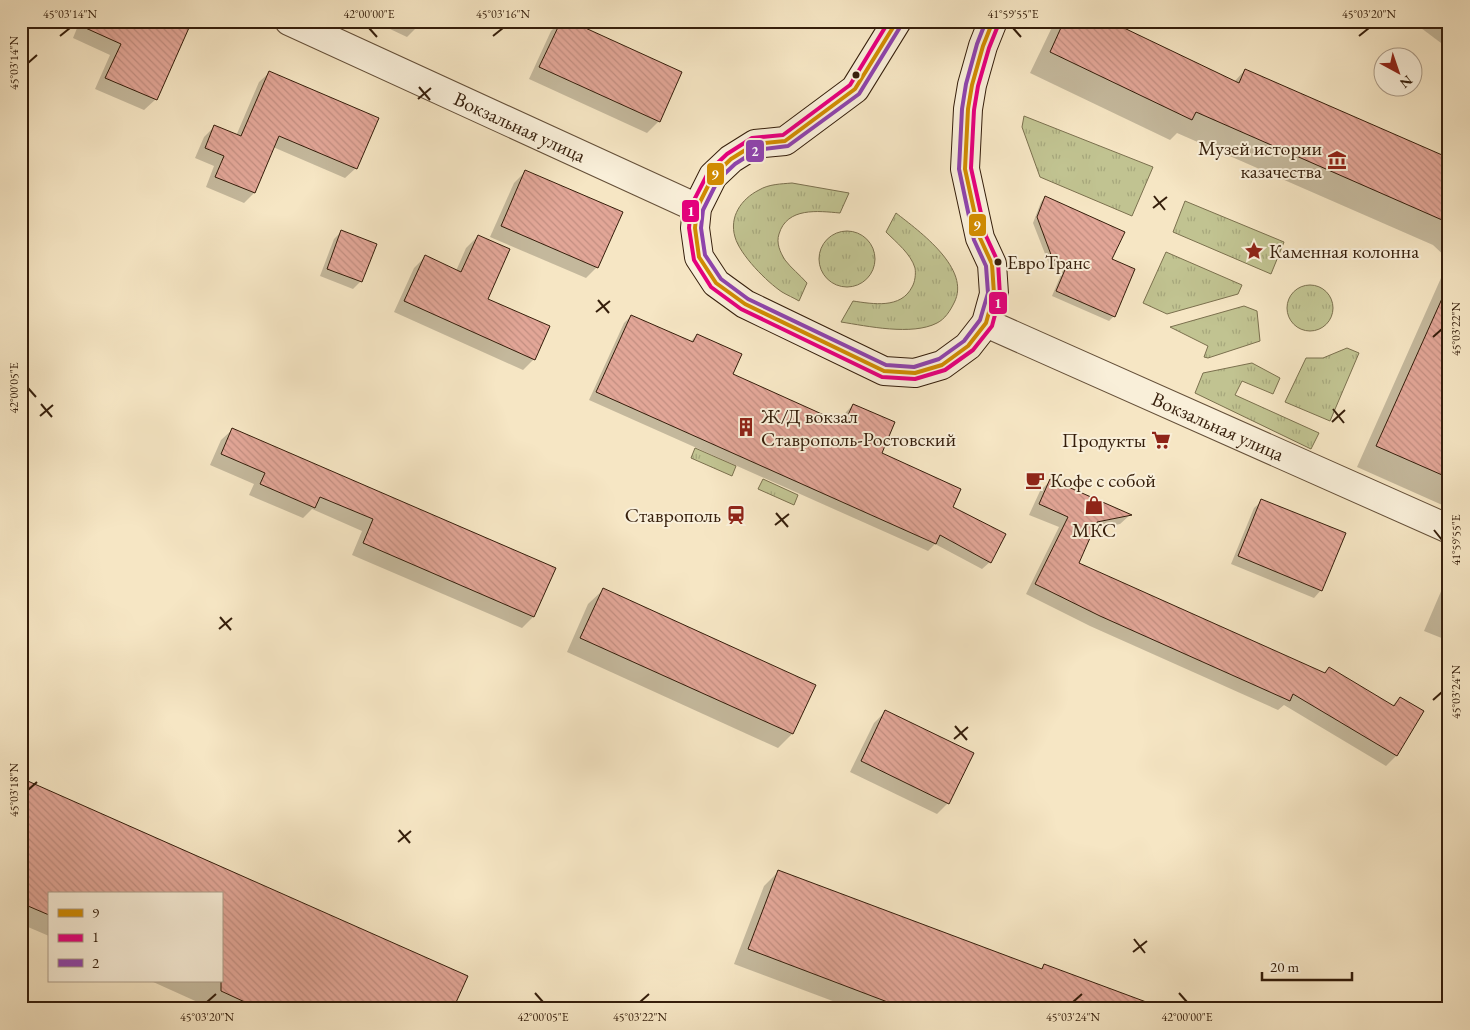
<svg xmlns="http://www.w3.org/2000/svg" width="1470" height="1030" font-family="'EB Garamond',serif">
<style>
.grass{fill:url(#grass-tufts);stroke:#7b704e}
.shadow{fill:#0003}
.building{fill:url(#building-back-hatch);stroke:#351e0b}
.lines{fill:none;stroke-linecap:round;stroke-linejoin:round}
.minor-casing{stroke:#655039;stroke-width:30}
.tertiary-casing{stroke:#655039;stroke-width:30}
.secondary-casing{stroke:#351e0b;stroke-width:30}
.minor{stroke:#f9efd9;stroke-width:28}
.tertiary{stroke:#f9efd9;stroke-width:28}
.secondary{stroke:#f9efd9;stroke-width:28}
.bus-1-casing{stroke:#f9efd9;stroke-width:8}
.bus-2-casing{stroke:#f9efd9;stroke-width:8}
.bus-3-casing{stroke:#f9efd9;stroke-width:8}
.bus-1{stroke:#d08b02;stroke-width:4}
.bus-2{stroke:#e5007d;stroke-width:4}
.bus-3{stroke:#8e44ad;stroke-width:4}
.ticks{fill:none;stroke:#351e0b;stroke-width:2}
.bus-dot{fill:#351e0b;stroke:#f9efd9;stroke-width:2}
.labels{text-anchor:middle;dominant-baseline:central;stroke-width:4;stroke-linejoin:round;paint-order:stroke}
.bus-label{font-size:19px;fill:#351e0b;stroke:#f9efd9;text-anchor:start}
.street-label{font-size:20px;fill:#351e0b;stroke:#f9efd9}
.poi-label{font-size:20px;fill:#351e0b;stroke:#f9efd9;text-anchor:end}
.line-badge{stroke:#f9efd9;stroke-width:2}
.badge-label{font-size:14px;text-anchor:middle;font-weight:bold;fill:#fff}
.neatline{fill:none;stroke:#351e0b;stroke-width:2}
.ticks-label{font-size:12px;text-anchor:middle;fill:#351e0b}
</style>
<defs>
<pattern id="grass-tufts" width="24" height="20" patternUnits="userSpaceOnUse" patternTransform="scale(1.25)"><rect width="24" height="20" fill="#c1c391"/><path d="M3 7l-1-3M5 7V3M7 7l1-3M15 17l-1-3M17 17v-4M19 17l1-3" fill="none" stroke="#a6a77c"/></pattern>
<pattern id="building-back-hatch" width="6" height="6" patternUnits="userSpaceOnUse" patternTransform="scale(1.25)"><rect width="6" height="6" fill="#e2a697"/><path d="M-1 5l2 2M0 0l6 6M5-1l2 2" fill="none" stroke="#c28e81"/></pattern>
</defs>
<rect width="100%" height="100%" fill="#f6e6c4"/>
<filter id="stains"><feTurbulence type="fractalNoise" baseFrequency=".004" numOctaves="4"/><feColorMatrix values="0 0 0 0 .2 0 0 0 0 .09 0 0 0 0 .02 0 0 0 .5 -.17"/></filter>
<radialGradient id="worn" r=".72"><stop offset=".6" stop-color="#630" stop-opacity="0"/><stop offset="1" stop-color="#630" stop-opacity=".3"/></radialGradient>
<!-- grass -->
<g class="grass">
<polygon points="1024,116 1153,167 1132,216 1040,177 1022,127"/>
<path d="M792,183L849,193L840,213C818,211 787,207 779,234C776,243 780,252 785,260C791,268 800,275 807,283L799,301C794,298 787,295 782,292C767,282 740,255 735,237C729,217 741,199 759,190C769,184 781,184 792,183Z"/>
<polygon points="1185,201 1284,242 1271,274 1173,232"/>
<path d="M896,213C919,231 972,269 954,303C950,311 945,319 937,323C912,336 867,326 841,322L853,301C873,304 901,309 912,287C915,282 916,274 915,268C911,254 896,242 886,232Z"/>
<circle cx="847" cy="259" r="28"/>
<polygon points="1166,252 1242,285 1238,294 1167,314 1143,303"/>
<circle cx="1310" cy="308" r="23"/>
<polygon points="1244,306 1257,311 1260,341 1208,358 1204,357 1208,346 1170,327"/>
<polygon points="1347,348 1359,353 1330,421 1285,402 1306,358 1323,358"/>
<polygon points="1252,363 1280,378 1273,394 1242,381 1235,395 1319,433 1311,449 1195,393 1203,373"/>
<polygon points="695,448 736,466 732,476 691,458"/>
<polygon points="763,479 798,495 794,505 758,489"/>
</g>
<!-- shadow -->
<g class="shadow">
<polygon points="80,21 190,21 156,99 144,110 95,89 110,55 73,38"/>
<polygon points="373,21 421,21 418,26 407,37"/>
<polygon points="561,21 567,21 659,121 647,133 529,79 551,31"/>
<polygon points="1055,21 1126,21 1122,29 1234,82 1245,70 1449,160 1449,508 1357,467 1449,260 1433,245 1177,133 1170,140 1030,73"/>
<polygon points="1420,21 1449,21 1449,49 1417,25"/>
<polygon points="270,72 356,168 345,178 273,147 254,193 244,203 206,187 214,166 195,158 204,137 214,127 236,136 259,82"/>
<polygon points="526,171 597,267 586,278 490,237 514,183"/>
<polygon points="1045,197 1111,260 1114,316 1109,321 1052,296 1063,270 1049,264 1033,223 1041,202"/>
<polygon points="341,232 361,281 353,289 320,276 334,239"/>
<polygon points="478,236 486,299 534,359 523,370 394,312 414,268 425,257 456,271 466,248"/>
<polygon points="631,316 690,342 697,335 731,375 841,424 846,412 853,405 880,454 952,507 990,562 982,569 935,544 928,551 589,400 624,323"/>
<polygon points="233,429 533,617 522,628 352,555 362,531 312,509 303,518 249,495 254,484 210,465 221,440"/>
<polygon points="1050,481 1130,515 1120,524 1092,530 1078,563 1323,674 1329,668 1392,706 1400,698 1422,712 1396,756 1386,766 1284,705 1278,710 1090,626 1026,594 1059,527 1029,515 1040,491"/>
<polygon points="1262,501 1321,590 1314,598 1231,564 1254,508"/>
<polygon points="1449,578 1449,641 1424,631 1445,582"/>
<polygon points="603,590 792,734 778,748 567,652 588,604"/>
<polygon points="886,711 948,803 937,814 850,772 874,723"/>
<polygon points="21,780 452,1009 213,1009 151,981 221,981 221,894 49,894 49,936 21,924"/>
<polygon points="779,871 1040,970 1044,965 1161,1009 854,1009 734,964 764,886"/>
</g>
<!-- building -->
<g class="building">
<polygon points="70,21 192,21 157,100 105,78 121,44"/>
<polygon points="561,21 570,21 682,72 660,122 539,67"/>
<polygon points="1064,21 1127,21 1124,28 1239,83 1245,69 1449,158 1449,223 1196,112 1192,120 1050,52"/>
<polygon points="269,71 379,118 357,169 279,136 255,193 215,177 224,156 205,148 214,125 241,136"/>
<polygon points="525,170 623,212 598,268 501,226"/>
<polygon points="1045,196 1125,232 1112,259 1135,269 1115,317 1056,291 1067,265 1053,260 1037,217"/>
<polygon points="341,230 377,244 362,282 327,269"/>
<polygon points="478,235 510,249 488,299 550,326 535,360 404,301 425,255 461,272"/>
<polygon points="1449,283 1449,478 1376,446"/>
<polygon points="631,315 693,342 697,334 742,354 733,374 844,424 853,404 895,422 882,453 961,489 953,507 1006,534 991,563 940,535 936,544 596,392"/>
<polygon points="232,428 556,568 534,617 363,543 373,519 320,497 315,508 260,484 265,473 221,454"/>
<polygon points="1050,479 1132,515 1097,522 1079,563 1325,673 1329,667 1394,706 1400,697 1424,711 1397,756 1293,694 1290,701 1100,616 1035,584 1068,517 1039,504"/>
<polygon points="1261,499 1346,533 1322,591 1238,556"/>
<polygon points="603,588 816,685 793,734 580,638"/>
<polygon points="885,710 974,753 949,804 861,761"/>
<polygon points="21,778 468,976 453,1009 260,1009 221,991 221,894 49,894 49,915 21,903"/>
<polygon points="778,870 1042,969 1044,964 1157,1006 1157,1009 906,1009 748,949"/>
</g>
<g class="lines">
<!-- minor casing -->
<g class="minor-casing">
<g id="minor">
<path id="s1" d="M986,323L1449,529"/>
</g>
</g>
<!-- tertiary casing -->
<g class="tertiary-casing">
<g id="tertiary">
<path id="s2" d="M289,21L697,208"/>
</g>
</g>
<!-- secondary casing -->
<g class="secondary-casing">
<polyline id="secondary" points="897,21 855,89 785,141 755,144 731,159 713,176 697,208 695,228 699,257 716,283 745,304 884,371 915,373 942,365 968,346 986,323 994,294 992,264 980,238 965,169 968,109 972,85 983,46 993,21"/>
</g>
<!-- minor -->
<use href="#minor" class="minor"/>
<!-- tertiary -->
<use href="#tertiary" class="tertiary"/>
<!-- secondary -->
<use href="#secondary" class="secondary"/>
<!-- bus-1 casing -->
<g class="bus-1-casing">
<polyline id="bus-1" points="897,21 855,89 785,141 755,144 731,159 713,176 697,208 695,228 699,257 716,283 745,304 884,371 915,373 942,365 968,346 986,323 994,294 992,264 980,238 965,169 968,109 972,85 983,46 993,21"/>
</g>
<!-- bus-2 casing -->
<g class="bus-2-casing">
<polyline id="bus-2" points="889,21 850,85 783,135 752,138 727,154 709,171 691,206 689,228 694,260 711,287 741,309 882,377 915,379 945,370 973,350 992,326 1000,296 998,262 986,236 971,168 974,110 978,86 989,48 999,23"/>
</g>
<!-- bus-3 casing -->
<g class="bus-3-casing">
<polyline id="bus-3" points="902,24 859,94 788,146 757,150 735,164 718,180 703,210 701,228 705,255 721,279 748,299 886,365 914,367 939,359 964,341 980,320 988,293 986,266 974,240 959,169 962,109 966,84 977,44 986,21"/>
</g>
<!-- bus-1 -->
<use href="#bus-1" class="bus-1"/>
<!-- bus-2 -->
<use href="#bus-2" class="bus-2"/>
<!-- bus-3 -->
<use href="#bus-3" class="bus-3"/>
</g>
<!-- ticks -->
<path class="ticks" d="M369,28L377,37M1013,28L1021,37M60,36L70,28M493,36L503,28M1359,36L1369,28M28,63L37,55M419,87L430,100M418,99L431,88M1154,196L1165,210M1153,208L1167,197M598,300L609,313M596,312L610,301M1433,337L1442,329M28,388L36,397M41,404L52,417M1333,409L1344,423M40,416L53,405M1332,422L1345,410M776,513L788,527M775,525L789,514M1434,530L1442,540M220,617L231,630M219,629L232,618M1433,700L1442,692M955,726L967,740M954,739L968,727M28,790L37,782M399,830L410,843M398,842L411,831M1134,939L1145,953M1133,952L1147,941M535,993L543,1002M1179,993L1187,1002M207,1002L216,994M640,1002L649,994M1073,1002L1082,994"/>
<!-- icons -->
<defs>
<g id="museum-bare" transform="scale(1.5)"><path d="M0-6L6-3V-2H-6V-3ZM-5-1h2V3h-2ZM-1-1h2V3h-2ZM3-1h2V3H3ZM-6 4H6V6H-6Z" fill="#8f2418" stroke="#f9efd9" stroke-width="2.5" paint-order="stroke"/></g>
<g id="sight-bare" transform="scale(1.5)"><path d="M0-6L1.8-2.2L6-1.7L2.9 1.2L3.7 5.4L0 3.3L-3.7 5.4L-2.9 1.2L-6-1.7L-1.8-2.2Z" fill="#8f2418" stroke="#f9efd9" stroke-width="2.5" paint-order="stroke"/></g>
<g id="building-bare" transform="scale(1.5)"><path d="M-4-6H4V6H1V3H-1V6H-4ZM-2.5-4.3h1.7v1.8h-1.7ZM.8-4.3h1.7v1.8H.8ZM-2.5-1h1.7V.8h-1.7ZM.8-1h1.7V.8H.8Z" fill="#8f2418" stroke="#f9efd9" stroke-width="2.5" paint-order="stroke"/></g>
<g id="supermarket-bare" transform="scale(1.5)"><path d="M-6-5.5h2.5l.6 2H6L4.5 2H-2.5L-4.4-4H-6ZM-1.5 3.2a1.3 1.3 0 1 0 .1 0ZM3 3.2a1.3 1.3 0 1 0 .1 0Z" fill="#8f2418" stroke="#f9efd9" stroke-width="2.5" paint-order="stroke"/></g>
<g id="cafe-bare" transform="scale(1.5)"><path d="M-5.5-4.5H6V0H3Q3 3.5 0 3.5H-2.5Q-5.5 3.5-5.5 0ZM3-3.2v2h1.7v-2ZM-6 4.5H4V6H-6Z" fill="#8f2418" stroke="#f9efd9" stroke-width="2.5" paint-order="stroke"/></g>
<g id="shop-bare" transform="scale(1.5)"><path d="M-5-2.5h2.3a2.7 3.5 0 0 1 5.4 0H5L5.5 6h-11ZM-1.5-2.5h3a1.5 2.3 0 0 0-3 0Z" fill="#8f2418" stroke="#f9efd9" stroke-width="2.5" paint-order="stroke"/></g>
<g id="station-bare" transform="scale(1.5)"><path d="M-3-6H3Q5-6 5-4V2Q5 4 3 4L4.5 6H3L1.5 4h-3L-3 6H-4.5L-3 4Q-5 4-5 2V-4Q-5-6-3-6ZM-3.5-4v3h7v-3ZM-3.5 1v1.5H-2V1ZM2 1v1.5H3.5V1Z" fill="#8f2418" stroke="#f9efd9" stroke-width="2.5" paint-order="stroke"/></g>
</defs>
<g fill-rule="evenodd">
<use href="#museum-bare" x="1337" y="160"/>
<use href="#sight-bare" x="1254" y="251"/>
<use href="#building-bare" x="746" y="427"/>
<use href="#supermarket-bare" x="1161" y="440"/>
<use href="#cafe-bare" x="1035" y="480"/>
<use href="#shop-bare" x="1094" y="505"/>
<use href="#station-bare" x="736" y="515"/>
</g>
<!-- markers -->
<g class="bus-dot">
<circle cx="856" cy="75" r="4.5"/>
<circle cx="998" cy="262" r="4.5"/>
</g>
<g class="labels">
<!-- bus labels -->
<g class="bus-label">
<text x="1007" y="262">ЕвроТранс</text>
</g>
<!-- street labels -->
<g class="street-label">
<text stroke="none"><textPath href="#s2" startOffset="254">Вокзальная улица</textPath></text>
<text stroke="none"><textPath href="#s1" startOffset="254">Вокзальная улица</textPath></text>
</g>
<!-- poi labels -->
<g class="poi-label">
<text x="1322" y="148">Музей истории<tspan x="1322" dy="23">казачества</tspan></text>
<text x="1269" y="251" text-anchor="start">Каменная колонна</text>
<text x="761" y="416" text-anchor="start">Ж/Д вокзал<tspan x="761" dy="23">Ставрополь-Ростовский</tspan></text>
<text x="1146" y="440">Продукты</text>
<text x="1050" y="480" text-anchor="start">Кофе с собой</text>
<text x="721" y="515">Ставрополь</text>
<text x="1094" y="530" text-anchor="middle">МКС</text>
</g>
</g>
<g class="line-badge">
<rect x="745" y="139" width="20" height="24" rx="5" fill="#8e44ad"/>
<rect x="706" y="162" width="19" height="24" rx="5" fill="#d08b02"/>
<rect x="681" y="199" width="19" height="24" rx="5" fill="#e5007d"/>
<rect x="968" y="213" width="19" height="24" rx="5" fill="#d08b02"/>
<rect x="988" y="291" width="20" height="24" rx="5" fill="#e5007d"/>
</g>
<g class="badge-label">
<text x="755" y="156">2</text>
<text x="715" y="179">9</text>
<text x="691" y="216">1</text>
<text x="977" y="230">9</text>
<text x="998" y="308">1</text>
</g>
<!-- margin -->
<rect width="1470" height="1030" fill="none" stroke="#f6e6c4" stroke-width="55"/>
<!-- legend -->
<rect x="48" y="892" width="175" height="90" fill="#f9efd9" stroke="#ab9b87"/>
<rect x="58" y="909" width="25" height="8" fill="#d08b02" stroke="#ab9b87"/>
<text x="92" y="918" font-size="15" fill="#351e0b">9</text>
<rect x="58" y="934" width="25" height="8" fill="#e5007d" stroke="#ab9b87"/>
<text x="92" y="942" font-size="15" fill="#351e0b">1</text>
<rect x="58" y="959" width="25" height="8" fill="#8e44ad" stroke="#ab9b87"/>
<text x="92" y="968" font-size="15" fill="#351e0b">2</text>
<!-- north arrow -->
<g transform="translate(1398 72) rotate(140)"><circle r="24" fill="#f9efd9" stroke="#ab9b87"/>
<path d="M0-4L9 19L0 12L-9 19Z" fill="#8f2418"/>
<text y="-8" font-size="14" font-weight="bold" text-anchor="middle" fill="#351e0b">N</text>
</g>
<!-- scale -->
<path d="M1262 972v8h90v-8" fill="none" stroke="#351e0b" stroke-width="2.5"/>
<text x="1270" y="972" font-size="15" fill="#351e0b" stroke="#f9efd9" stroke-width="4" paint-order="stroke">20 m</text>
<rect x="28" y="28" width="1414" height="974" class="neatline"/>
<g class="ticks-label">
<text x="70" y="18">45°03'14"N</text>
<text x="369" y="18">42°00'00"E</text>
<text x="503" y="18">45°03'16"N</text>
<text x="1013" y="18">41°59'55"E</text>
<text x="1369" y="18">45°03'20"N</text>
<text transform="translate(14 63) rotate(-90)" y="4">45°03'14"N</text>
<text transform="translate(1456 329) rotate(-90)" y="4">45°03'22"N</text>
<text transform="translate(14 388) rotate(-90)" y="4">42°00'05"E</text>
<text transform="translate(1456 540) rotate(-90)" y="4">41°59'55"E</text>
<text transform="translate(1456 692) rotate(-90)" y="4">45°03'24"N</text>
<text transform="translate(14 790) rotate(-90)" y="4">45°03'18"N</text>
<text x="207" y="1021">45°03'20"N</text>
<text x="543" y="1021">42°00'05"E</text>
<text x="640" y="1021">45°03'22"N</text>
<text x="1073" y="1021">45°03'24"N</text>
<text x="1187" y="1021">42°00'00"E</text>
</g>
<rect width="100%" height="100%" filter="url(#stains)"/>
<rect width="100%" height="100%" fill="url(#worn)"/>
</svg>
